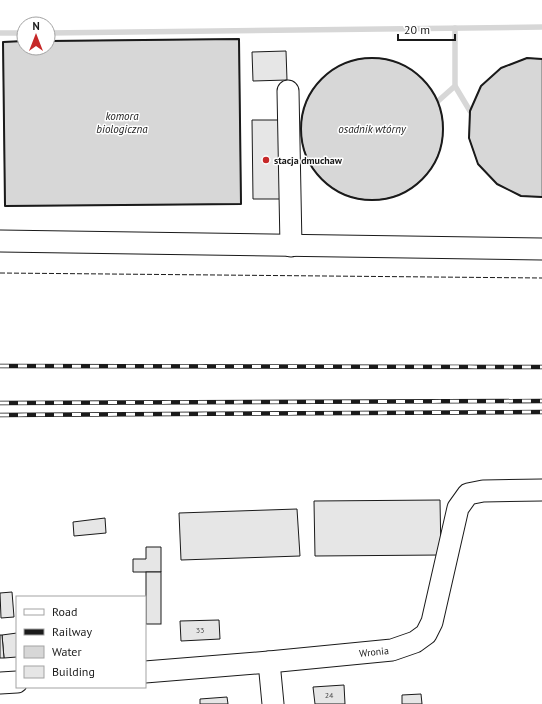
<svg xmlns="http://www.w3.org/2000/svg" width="542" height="704" font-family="'PT Sans',sans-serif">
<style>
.water{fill:#d7d7d7;stroke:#6a6a6a}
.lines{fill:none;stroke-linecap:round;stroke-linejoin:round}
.stream{stroke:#d7d7d7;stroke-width:5.5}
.building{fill:#e6e6e6;stroke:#1a1a1a}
.minor-casing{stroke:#1a1a1a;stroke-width:23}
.minor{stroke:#fff;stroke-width:21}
.rail-casing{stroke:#1a1a1a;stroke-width:4.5}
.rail{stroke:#fff;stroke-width:3;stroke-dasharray:9;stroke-linecap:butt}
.fence{stroke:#1a1a1a;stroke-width:1;stroke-dasharray:5 2;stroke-linecap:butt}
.wall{stroke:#1a1a1a;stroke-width:2}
.poi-dot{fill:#c62828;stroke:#fff;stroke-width:1.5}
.labels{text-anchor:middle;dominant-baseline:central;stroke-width:3;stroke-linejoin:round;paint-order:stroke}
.number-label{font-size:8px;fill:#4d4d4d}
.poi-label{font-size:10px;font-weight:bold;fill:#1a1a1a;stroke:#fff;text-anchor:start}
.street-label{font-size:10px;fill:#1a1a1a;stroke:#fff}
.water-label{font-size:11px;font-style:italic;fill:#1a1a1a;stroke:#fff}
</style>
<rect width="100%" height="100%" fill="#fff"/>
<!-- water -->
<g class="water">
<polygon points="239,39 241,204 5,206 3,42 24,41 24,48 48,48 48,41"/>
<circle cx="372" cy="129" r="71"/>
<polygon points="527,58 542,59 542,197 521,196 497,184 478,164 469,138 470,111 481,86 501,68"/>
</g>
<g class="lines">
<!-- stream -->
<g class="stream">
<polyline points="0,33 24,33"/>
<polyline points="48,33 542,27"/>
<polyline points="455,86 470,111"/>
<polyline points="437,102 455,86 455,28"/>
</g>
</g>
<!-- building -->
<g class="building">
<polygon points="286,51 287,80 253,81 252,52"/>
<polygon points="252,120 280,120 281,199 253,199"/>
<polygon points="440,500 441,555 315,556 314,501"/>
<polygon points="297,509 300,556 181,560 179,513"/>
<polygon points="105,518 106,533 74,536 73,522"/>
<polygon points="146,547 161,547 161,572 133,572 133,559 146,559"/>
<rect x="146" y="572" width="15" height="52"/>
<polygon points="12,592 14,617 1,618 0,593"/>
<polygon points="219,620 220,639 181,641 180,621"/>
<polygon points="17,633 17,657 4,658 2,635"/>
<polygon points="0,635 2,635 4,658 0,658"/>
<polygon points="344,685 345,704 315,704 313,687"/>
<polygon points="421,694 422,704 402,704 402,695"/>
<polygon points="227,697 228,704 200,704 200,699"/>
</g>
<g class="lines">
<!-- minor casing -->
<g class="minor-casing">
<g id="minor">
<polyline points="288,91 291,246"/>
<polyline points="0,241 542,249"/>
<polyline points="269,662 273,704"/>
<polyline points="145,672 269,662 392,650 415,642 426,634 432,622 458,508 468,494 483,491 542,490"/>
<polyline points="0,683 17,682"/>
</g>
</g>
<!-- minor -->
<use href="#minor" class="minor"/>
<!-- rail casing -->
<g class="rail-casing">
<g id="rail">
<polyline points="0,366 542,367"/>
<polyline points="0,403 542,401"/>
<polyline points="0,415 542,412"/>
</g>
</g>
<!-- rail -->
<use href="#rail" class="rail"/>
<!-- fence -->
<polyline class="fence" points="0,273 542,278"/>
<!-- wall -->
<g class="wall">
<polyline points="24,41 3,42 5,206 241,204 239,39 48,41"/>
<circle cx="372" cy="129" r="71"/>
<polyline points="542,59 527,58 501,68 481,86 470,111 469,138 478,164 497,184 521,196 542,197"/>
</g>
</g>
<!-- markers -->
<circle class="poi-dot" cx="266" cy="160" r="4"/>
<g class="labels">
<!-- number labels -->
<g class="number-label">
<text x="200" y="630">33</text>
<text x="329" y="695">24</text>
</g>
<!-- poi labels -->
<g class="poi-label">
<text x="274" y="160">stacja dmuchaw</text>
</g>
<!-- street labels -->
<g class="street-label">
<text transform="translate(374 652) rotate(-6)">Wronia</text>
</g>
<!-- water labels -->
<g class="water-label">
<text x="122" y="116">komora<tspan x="122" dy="13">biologiczna</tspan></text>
<text x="372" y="129">osadnik wtórny</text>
</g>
</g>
<!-- legend -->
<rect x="16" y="596" width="130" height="92" fill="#ffffff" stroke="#a3a3a3"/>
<rect x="24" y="609" width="20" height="6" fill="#ffffff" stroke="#a3a3a3"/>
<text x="52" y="616" font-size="12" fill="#1a1a1a">Road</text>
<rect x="24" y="629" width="20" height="6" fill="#1a1a1a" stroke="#a3a3a3"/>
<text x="52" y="636" font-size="12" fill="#1a1a1a">Railway</text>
<rect x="24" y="646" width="20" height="12" fill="#d7d7d7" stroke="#a3a3a3"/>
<text x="52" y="656" font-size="12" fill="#1a1a1a">Water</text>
<rect x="24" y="666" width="20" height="12" fill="#e6e6e6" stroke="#a3a3a3"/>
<text x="52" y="676" font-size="12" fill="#1a1a1a">Building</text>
<!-- north arrow -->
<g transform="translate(36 36)"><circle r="19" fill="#ffffff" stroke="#a3a3a3"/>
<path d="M0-3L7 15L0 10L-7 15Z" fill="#c62828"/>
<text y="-6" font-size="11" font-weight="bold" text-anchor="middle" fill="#1a1a1a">N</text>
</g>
<!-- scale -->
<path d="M398 34v6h57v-6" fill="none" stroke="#1a1a1a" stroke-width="2"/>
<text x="404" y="34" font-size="12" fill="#1a1a1a" stroke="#ffffff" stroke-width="3" paint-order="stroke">20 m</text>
</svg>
